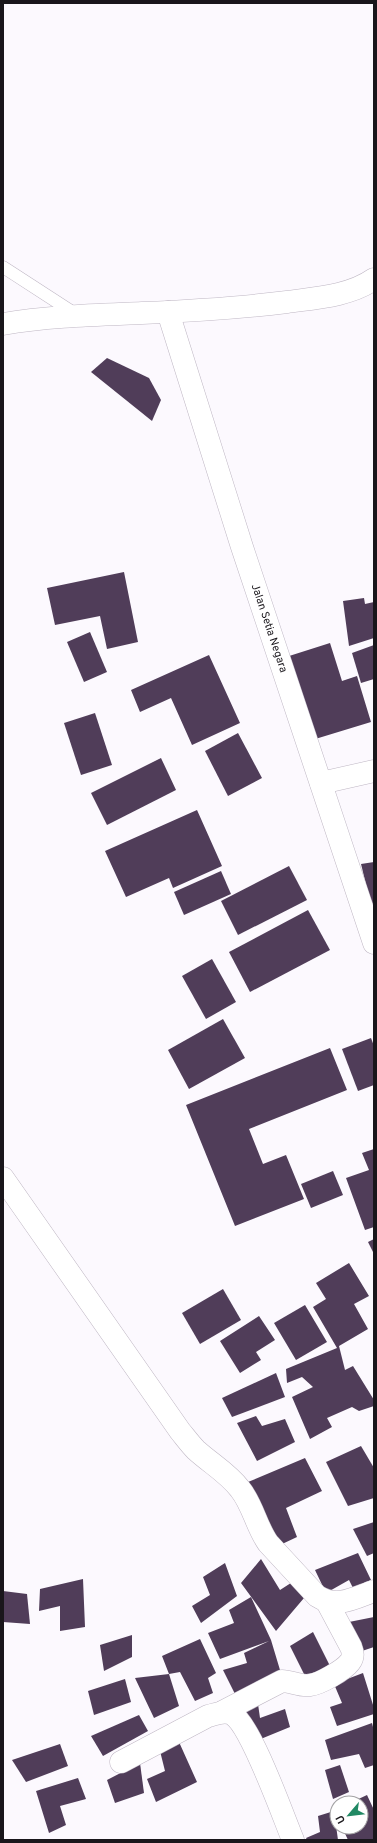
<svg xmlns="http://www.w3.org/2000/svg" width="377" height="1843" font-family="Overpass,sans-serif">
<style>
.building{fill:#503d59}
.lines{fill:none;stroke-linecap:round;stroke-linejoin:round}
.service-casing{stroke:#bfb7c4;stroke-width:13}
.minor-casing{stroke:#bfb7c4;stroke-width:23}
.tertiary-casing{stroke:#bfb7c4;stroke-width:23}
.service{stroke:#fff;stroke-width:12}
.minor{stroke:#fff;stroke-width:22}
.tertiary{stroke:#fff;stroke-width:22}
.labels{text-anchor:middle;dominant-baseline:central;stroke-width:4;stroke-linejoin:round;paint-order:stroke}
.street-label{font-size:11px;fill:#19161b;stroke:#fff}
</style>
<rect width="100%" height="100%" fill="#fcf9fe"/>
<!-- building -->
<g class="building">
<polygon points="107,358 149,378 161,400 152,421 91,372"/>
<polygon points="124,572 138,642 107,649 100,616 55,625 47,588"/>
<polygon points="364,598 365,604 374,602 374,638 349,646 343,601"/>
<polygon points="90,632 107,672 84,682 67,642"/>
<polygon points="330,643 342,681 357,676 371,722 312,740 286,657"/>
<polygon points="374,645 374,679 361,683 352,653"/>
<polygon points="209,655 240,723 192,745 171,698 140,712 131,690"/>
<polygon points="95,713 112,765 81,775 64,723"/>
<polygon points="238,733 262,778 228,796 205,751"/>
<polygon points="161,758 176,790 107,825 91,793"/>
<polygon points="197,810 222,866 173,888 169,878 126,897 105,851"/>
<polygon points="374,862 374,913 373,913 361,864"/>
<polygon points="289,866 307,900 238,935 221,901"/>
<polygon points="221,871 231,894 184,915 174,892"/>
<polygon points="308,910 330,950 250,992 229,952"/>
<polygon points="212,959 236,1002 206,1019 182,976"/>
<polygon points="223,1019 245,1058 189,1089 168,1050"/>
<polygon points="371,1038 374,1046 374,1085 358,1091 342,1049"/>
<polygon points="330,1048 347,1090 249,1129 263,1164 286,1155 304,1199 235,1226 186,1105"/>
<polygon points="374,1149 374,1227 365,1230 346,1178 369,1170 362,1153"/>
<polygon points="333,1171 343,1195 311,1208 301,1184"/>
<polygon points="374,1239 374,1254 368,1242"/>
<polygon points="349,1263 369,1296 354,1304 368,1329 339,1346 345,1370 353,1366 374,1400 374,1406 359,1411 352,1407 327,1418 332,1427 310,1439 292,1397 313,1387 302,1377 287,1383 286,1369 337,1348 313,1307 326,1299 316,1283"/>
<polygon points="223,1289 241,1320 200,1344 182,1313"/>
<polygon points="305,1305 327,1342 296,1360 274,1323"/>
<polygon points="259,1316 275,1340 256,1352 261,1360 240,1373 220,1341"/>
<polygon points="276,1373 285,1397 232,1417 222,1398"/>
<polygon points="256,1416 262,1426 285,1419 295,1442 257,1461 237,1423"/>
<polygon points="361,1446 374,1468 374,1498 348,1506 326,1462"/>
<polygon points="305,1458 322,1491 286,1508 297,1537 280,1545 248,1482"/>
<polygon points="374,1522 374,1553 367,1556 353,1529"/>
<polygon points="358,1553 371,1580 353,1588 349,1580 326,1593 315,1570"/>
<polygon points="261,1559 280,1590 294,1581 304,1598 276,1631 241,1583"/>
<polygon points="225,1563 237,1596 201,1623 192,1606 210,1595 203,1577"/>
<polygon points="83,1579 85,1627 60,1631 60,1606 39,1611 40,1589"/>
<polygon points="3,1591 27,1594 30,1624 3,1622"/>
<polygon points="251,1597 271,1640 280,1670 235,1694 223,1670 247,1663 244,1653 269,1641 220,1659 208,1633 234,1623 229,1610"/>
<polygon points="374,1617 374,1647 362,1651 349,1622"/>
<polygon points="313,1632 331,1668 306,1678 290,1646"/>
<polygon points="132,1635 132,1657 104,1671 100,1645"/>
<polygon points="200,1639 216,1673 208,1678 213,1693 195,1701 180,1672 169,1674 179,1706 154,1718 135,1678 169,1674 162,1656"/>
<polygon points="363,1673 374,1708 374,1714 337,1726 330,1707 342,1703 334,1684"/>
<polygon points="125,1679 131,1702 94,1715 88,1691"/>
<polygon points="258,1704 260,1718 285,1709 290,1727 251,1743 242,1710"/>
<polygon points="139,1715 148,1731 103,1756 91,1736"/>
<polygon points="372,1723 374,1731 374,1765 365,1768 359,1754 331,1760 325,1740"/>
<polygon points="179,1742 197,1782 156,1802 147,1779 165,1771 160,1751"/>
<polygon points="60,1744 68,1766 26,1782 12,1760"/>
<polygon points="140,1763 144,1793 115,1803 107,1780"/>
<polygon points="340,1765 349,1792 333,1799 325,1770"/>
<polygon points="78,1778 86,1799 60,1806 66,1825 49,1833 36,1791"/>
<polygon points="367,1795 374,1810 374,1840 348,1840 342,1827 361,1827 361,1803 350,1803"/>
<polygon points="334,1811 338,1840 307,1840 306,1838 320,1832 318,1816"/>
</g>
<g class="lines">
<!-- service casing -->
<g class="service-casing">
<polyline id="service" points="3,267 77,315"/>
</g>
<!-- minor casing -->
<g class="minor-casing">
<g id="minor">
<path id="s1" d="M168,312L242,547L374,943"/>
<polyline points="321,783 374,771"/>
<path d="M3,1178L180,1431C185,1437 190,1444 196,1450C210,1463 228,1473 240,1489C253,1505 256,1526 268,1543L317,1596C337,1609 354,1598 374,1591"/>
<path d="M224,1711L282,1681C291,1681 301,1687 310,1685C320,1684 344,1670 350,1662C354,1657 353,1652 351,1647L327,1602"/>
<path d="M121,1762L208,1716C216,1714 224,1710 232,1714C251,1725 283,1816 293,1840"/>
</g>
</g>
<!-- tertiary casing -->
<g class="tertiary-casing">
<path id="tertiary" d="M3,324C49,316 96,315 142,313C190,311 239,308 287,302C316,298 350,296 374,279"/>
</g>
<!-- service -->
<use href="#service" class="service"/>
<!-- minor -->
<use href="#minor" class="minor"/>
<!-- tertiary -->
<use href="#tertiary" class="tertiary"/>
</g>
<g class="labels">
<!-- street labels -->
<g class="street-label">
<text stroke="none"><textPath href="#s1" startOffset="332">Jalan Setia Negara</textPath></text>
</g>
</g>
<!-- border -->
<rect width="377" height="1843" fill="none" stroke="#19161b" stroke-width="8"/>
<!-- north arrow -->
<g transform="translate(349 1815) rotate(242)"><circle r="19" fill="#ffffff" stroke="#a3a2a4"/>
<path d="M0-3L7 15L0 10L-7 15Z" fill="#218964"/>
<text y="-6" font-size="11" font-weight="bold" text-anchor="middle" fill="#19161b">U</text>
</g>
</svg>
